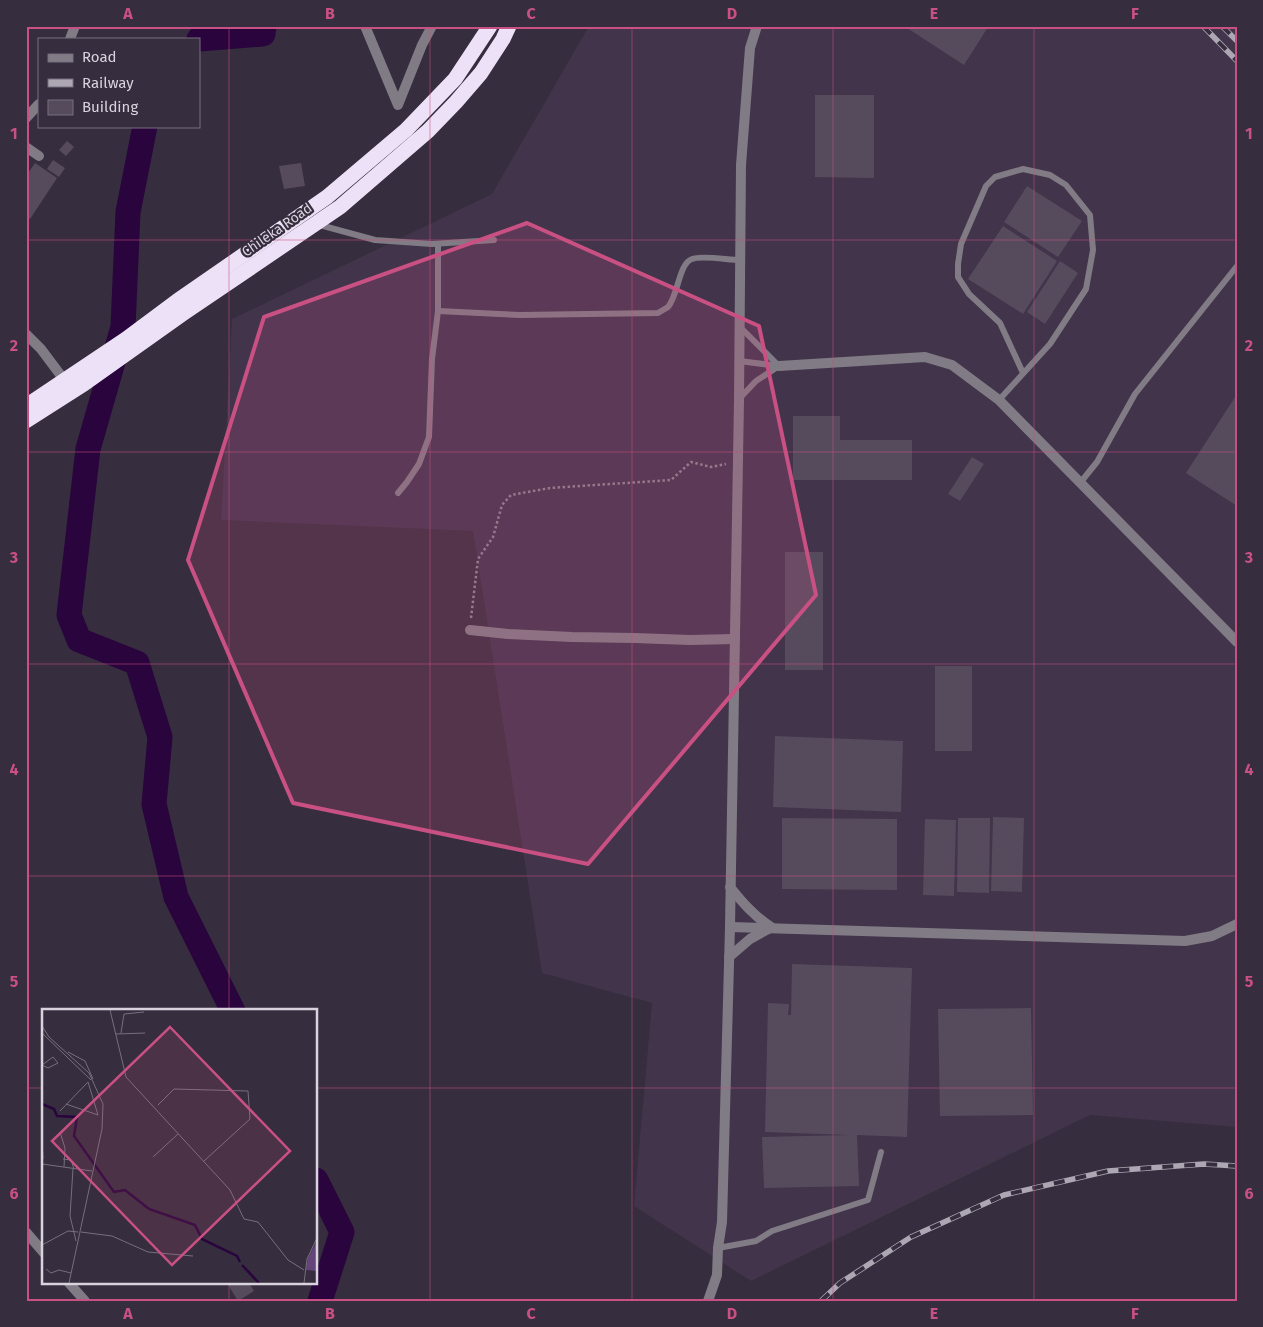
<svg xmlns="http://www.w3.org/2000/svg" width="1263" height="1327" font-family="'Fira Sans',sans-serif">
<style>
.built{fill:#41344b}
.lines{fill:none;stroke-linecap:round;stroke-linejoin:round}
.river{stroke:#29043d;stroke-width:25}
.building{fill:#554b5d}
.path{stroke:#8b8391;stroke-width:2.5;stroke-dasharray:2.5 2.5;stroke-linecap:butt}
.lane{stroke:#807b84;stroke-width:6}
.street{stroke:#807b84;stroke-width:10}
.highway{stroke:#ede1f7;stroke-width:15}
.rail-casing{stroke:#ada6b3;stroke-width:5.5}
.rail{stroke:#362d3e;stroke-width:4;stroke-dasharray:11;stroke-linecap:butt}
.marked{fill:#c95082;fill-opacity:0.2;stroke:#c95082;stroke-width:4;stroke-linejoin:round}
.grid{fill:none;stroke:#c95082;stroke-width:1;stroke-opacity:0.55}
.labels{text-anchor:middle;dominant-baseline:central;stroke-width:4.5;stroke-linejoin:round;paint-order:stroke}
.street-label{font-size:14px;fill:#d9d3de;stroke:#362d3e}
.inset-river{fill:none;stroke:#29043d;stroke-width:2.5}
.inset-road{fill:none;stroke:#776f7e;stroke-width:1}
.view{fill:#c95082;fill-opacity:0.15;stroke:#c95082;stroke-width:2.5}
.inset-edge{fill:none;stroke:#d9d3de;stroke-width:2.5}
.neatline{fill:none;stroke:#c95082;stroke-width:2}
.grid-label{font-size:16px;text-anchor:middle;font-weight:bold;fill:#c95082}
</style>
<rect width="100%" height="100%" fill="#362d3e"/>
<!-- built -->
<polygon class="built" points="589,26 1237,26 1237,1127 1090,1115 751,1281 634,1206 652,1003 542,973 473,531 221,520 232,319 492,194"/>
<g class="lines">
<!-- river -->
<g class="river">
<polyline points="199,39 263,34 264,26"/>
<polyline points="145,126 128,212 123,327 88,449 69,615 79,640 137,663 160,737 154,804 176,897 233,1011"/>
<polyline points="316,1180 342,1232 320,1301"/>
</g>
</g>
<!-- building -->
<g class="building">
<polygon points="904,26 987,26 988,27 964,65"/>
<polygon points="815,95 874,95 874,178 815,177"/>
<polygon points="67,141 74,147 66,156 59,150"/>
<polygon points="53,160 65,168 59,177 47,169"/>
<polygon points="35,163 57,178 30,219 26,217 26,176"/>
<polygon points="301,163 305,186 284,189 279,166"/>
<polygon points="1027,186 1082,221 1058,257 1004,222"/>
<polygon points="1003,226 1057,261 1023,314 968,279"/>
<polygon points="1060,261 1078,273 1045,324 1027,312"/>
<polygon points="1237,394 1237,506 1186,473"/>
<polygon points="793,416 840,416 840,440 912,440 912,480 793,480"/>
<polygon points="972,457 984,464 960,501 948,494"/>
<rect x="785" y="552" width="38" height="118"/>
<rect x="935" y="666" width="37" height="85"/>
<polygon points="775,736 903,741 901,812 773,807"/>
<polygon points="993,817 1024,818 1022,892 991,891"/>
<polygon points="782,818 897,819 897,890 782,889"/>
<polygon points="958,818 990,818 989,893 957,892"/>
<polygon points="925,819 956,820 954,896 923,895"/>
<polygon points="792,964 912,968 907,1137 857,1135 859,1186 764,1188 762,1137 849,1135 765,1132 768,1003 789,1004 788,1015 791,1015"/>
<polygon points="1031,1008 1033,1115 940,1116 938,1009"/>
<polygon points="227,1283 249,1283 254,1291 238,1301"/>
</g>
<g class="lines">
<!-- path -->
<polyline class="path" points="471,618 478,559 493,537 502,505 511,495 550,488 671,480 691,462 711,467 726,464"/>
<!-- lane -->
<g class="lane">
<polyline points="316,224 375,240 432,244 494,240"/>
<path d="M438,311L520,315L658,313C661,311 665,309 668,307C678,296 679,263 692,259C701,255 729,260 740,260"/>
<polyline points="739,326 779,366"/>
<polyline points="739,361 779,366"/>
<polyline points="740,398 756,381 779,366"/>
<polyline points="999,400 1050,344 1086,289 1093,250 1090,215 1066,185 1050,175 1023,169 995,177 986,186 961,244 958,264 958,277 969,294 1000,323 1023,373"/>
<polyline points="1080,483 1097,462 1135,394 1237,266"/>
<polyline points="398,493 407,482 419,464 429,437 432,359 438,311 438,244"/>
<polyline points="718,1248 756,1241 772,1231 868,1200 881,1152"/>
</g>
<!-- street -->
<g class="street">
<polyline points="365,26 398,105 422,45 432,26"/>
<polyline points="70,39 75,26"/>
<polyline points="26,118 39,104"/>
<polyline points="26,147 39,156"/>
<polyline points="26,334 41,349 65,381"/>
<polyline points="779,366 925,357 952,365 999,400 1237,642"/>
<polyline points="470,630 508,634 572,637 635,638 690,640 735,639"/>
<path d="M730,887C742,902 754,916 771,927"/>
<polyline points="730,927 1185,941 1212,936 1237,924"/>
<polyline points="729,957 750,939 770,928"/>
<polyline points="26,1232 44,1253"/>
<polyline points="69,1283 85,1301"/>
<polyline points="708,1301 717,1275 718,1248 722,1222 730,927 739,400 741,165 750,48 757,26"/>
</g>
<!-- highway -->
<g class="highway">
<polyline points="26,406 126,339 177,301 327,197 406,130 455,79 490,26"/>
<polyline points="26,421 84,384 184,313 340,207 428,131 456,102 481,73 503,39 509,26"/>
</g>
<!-- rail casing -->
<g class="rail-casing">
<g id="rail">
<polyline points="1203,26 1237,61"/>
<polyline points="1222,26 1237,41"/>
<polyline points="821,1301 840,1283 911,1237 1004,1195 1108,1171 1204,1164 1237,1166"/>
</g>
</g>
<!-- rail -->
<use href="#rail" class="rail"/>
</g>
<!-- marked area -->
<path class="marked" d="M527,223L759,326L816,595L588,864L293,803L188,560L264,317Z"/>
<!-- grid -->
<path class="grid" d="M229,26V1011M430,26V1301M632,26V1301M833,26V1301M1034,26V1301M26,240H1237M26,452H1237M26,664H1237M26,876H1237M26,1088H44M316,1088H1237M229,1283V1301"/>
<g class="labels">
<!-- street labels -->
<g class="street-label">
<text transform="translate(277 230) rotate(-35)">Chileka Road</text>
</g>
</g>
<!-- overview -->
<g transform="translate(42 1009)">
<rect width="275" height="275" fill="#362d3e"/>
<path d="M275,232V262L264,261L266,249Z" fill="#65447c"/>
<path class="inset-river" d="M0,95L12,100L15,107L35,108L32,127L72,183L83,181L107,200L153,216L160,230L195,247L198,253M200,256L217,274"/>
<path class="inset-road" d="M68,1L84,68L188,181L202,210L216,213L246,251L262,261M0,17L7,28L47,64L61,95L60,120L27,274M0,24L49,71M79,24L82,5L102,3M74,25L103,24M26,43L43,52L51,70M0,56L11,48L16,54L6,59L0,56M24,95L56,106L46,73M116,96L132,80L206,82L208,110L162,152M18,102L46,73M18,123L23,139L22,158M0,131L1,150M111,148L136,125M21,150L29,151L32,160M0,155L50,162M31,160L28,207L34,232M39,223L70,227L106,243L151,247M0,236L26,222L36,223M4,260L9,264L17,261L29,264M262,274L265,250L275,229"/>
<path class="view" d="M128,18L248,142L130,256L10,132Z"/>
<rect width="275" height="275" class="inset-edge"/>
</g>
<!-- border -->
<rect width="1263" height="1327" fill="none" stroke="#362d3e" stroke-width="55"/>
<!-- legend -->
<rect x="38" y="38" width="162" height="90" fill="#362d3e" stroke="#776f7e"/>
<rect x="48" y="54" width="25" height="8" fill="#807b84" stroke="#776f7e"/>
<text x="82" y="62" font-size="15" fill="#d9d3de">Road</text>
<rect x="48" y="79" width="25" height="8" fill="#ada6b3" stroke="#776f7e"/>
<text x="82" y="88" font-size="15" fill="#d9d3de">Railway</text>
<rect x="48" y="100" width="25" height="15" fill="#554b5d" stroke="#776f7e"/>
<text x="82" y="112" font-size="15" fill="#d9d3de">Building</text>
<rect x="28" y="28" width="1208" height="1272" class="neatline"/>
<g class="grid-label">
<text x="128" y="19">A</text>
<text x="330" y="19">B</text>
<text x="531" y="19">C</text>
<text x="732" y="19">D</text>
<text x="934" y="19">E</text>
<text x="1135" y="19">F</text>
<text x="14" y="139">1</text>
<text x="1249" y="139">1</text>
<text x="14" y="351">2</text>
<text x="1249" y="351">2</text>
<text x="14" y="563">3</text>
<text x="1249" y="563">3</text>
<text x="14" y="775">4</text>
<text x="1249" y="775">4</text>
<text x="14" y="987">5</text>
<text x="1249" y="987">5</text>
<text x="14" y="1199">6</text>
<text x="1249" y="1199">6</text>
<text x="128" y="1319">A</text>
<text x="330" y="1319">B</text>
<text x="531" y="1319">C</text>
<text x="732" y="1319">D</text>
<text x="934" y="1319">E</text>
<text x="1135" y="1319">F</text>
</g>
</svg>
